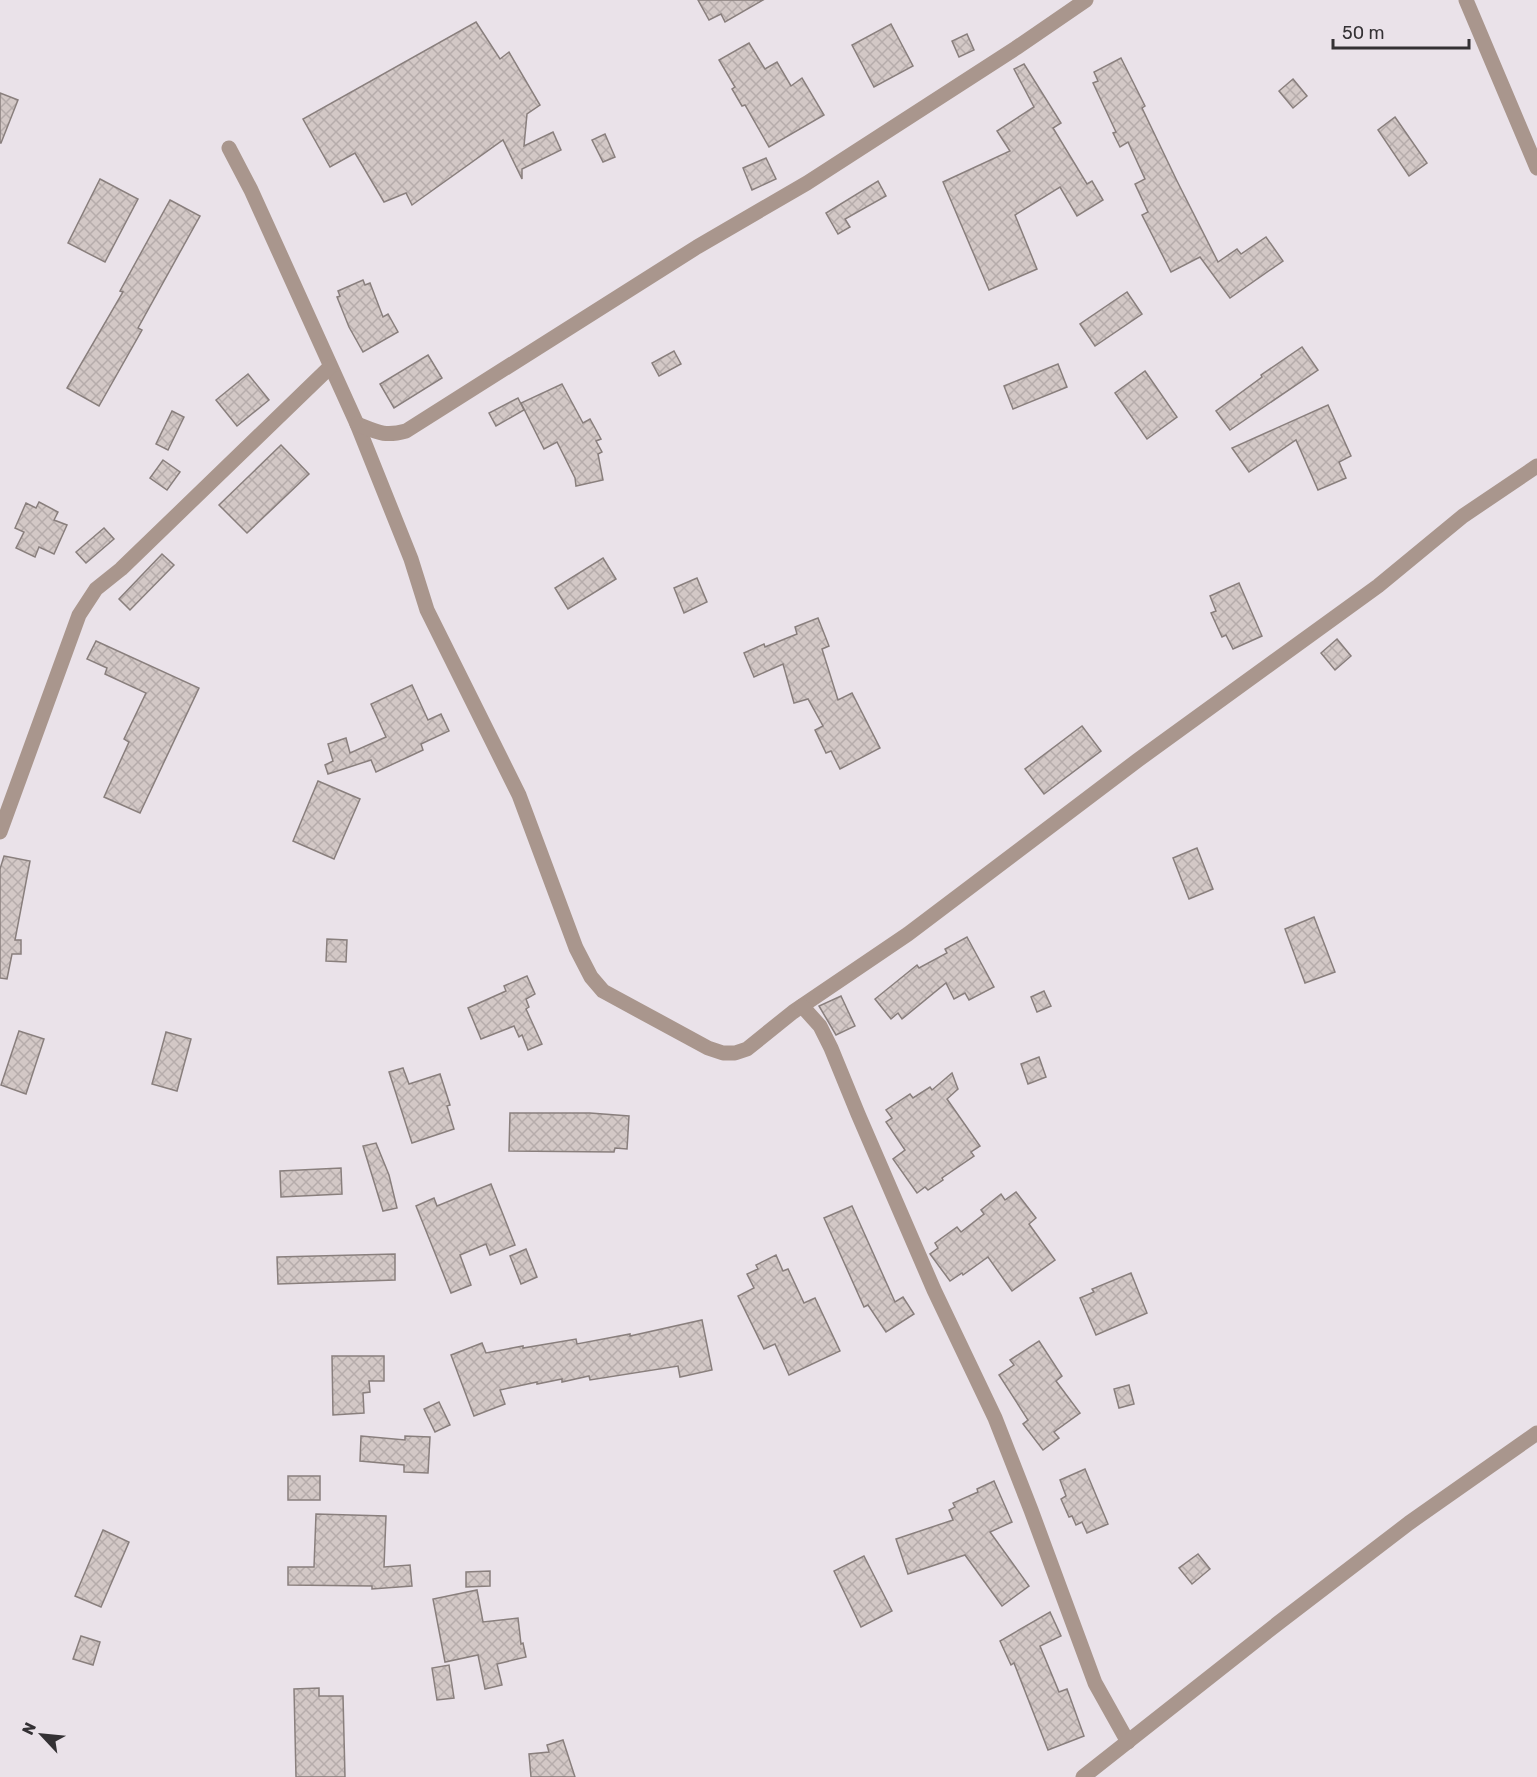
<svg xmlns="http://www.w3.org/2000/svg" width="1537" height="1777" font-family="Rubik,sans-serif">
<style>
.building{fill:url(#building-cross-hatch);stroke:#897f7d;stroke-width:1.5}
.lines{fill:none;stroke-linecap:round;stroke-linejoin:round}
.minor{stroke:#a9968d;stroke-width:15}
</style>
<defs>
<pattern id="building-cross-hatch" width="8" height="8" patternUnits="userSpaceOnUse" patternTransform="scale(1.5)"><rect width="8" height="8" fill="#d3c8c6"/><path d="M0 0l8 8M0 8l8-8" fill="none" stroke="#b6acab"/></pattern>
</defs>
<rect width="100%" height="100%" fill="#eae2e9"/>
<!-- building -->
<g class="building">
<polygon points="698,0 763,0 725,22 721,14 709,20"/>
<polygon points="476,22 500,59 509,52 540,105 527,114 524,146 553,132 561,150 522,169 522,179 503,140 412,205 406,193 384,202 355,153 330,167 303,119"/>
<polygon points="891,24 913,66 874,87 852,45"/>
<polygon points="967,34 974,50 959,57 952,41"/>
<polygon points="749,43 765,69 777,62 791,86 802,78 824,115 769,147 745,105 742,106 732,89 735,87 719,60"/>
<polygon points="1121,58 1145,106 1142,108 1177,181 1218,262 1237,249 1241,254 1266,237 1283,261 1230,298 1200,257 1171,272 1142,215 1148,212 1135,184 1145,179 1128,142 1120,147 1113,133 1116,132 1093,83 1098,81 1094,72"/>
<polygon points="1024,64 1061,123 1053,128 1087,184 1092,181 1103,200 1077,216 1060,187 1015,215 1037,269 989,290 943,182 1010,151 997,131 1034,107 1014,69"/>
<polygon points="1293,79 1307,96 1293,108 1279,91"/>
<polygon points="0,93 18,100 1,143 0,143"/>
<polygon points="1395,117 1427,163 1409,176 1378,130"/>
<polygon points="605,134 615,157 603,162 592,140"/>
<polygon points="766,158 776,179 752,190 743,168"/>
<polygon points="100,179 138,199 105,262 68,243"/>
<polygon points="878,181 886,196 845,219 850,227 838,234 826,213"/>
<polygon points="170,200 200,216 138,328 142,330 99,406 67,388 123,292 120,291"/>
<polygon points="363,280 365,285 370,283 383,317 388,314 398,332 363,352 349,327 337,297 340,296 338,291"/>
<polygon points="1127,292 1142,314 1095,346 1080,324"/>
<polygon points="1302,347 1318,370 1230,430 1216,411 1262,377 1261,375"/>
<polygon points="674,351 681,364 659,376 652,363"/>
<polygon points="428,355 442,378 394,408 380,384"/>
<polygon points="1058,364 1067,387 1013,409 1004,386"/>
<polygon points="1145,371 1177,417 1147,439 1115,393"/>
<polygon points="248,374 269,400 237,426 216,400"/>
<polygon points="562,384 583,423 590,419 601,439 596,441 602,452 598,454 603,480 576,486 575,478 557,442 544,449 521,403"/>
<polygon points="518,398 524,410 496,426 489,413"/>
<polygon points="1328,405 1351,456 1339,462 1346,478 1318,490 1296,440 1249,472 1232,448"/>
<polygon points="172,411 184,417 168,450 156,444"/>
<polygon points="281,445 309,474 247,533 219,505"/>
<polygon points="163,460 180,472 167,490 150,478"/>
<polygon points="39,502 58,512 54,520 67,525 54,554 39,547 35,557 16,548 24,532 15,528 26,503 36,508"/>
<polygon points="104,528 114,539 86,563 76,552"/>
<polygon points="162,554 174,565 130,610 119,599"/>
<polygon points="603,558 616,579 568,609 555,588"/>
<polygon points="697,578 707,602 684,613 674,588"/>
<polygon points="1239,583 1262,636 1233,649 1226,635 1222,637 1211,613 1216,611 1210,596"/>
<polygon points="818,618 829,646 822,649 838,700 852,693 880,748 840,769 831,751 826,753 815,730 823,726 808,699 794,703 783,664 754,677 744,653 764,644 765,647 797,634 795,627"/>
<polygon points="1337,639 1351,656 1335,670 1321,653"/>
<polygon points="96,641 199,688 140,813 104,797 129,742 124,739 146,693 105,674 107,668 87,659"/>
<polygon points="412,685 428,720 441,714 449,731 421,744 423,750 376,772 371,760 328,774 325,765 333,761 328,744 346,738 350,753 386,737 371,704"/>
<polygon points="1082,726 1101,751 1044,794 1025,769"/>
<polygon points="318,781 360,799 334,859 293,841"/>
<polygon points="1197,848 1213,889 1189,899 1173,858"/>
<polygon points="4,856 30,861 15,940 21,940 21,954 12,954 7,979 0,978 0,869"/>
<polygon points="1314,917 1335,972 1305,983 1285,929"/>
<polygon points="967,937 994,987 969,1000 965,993 954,999 946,983 902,1019 898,1013 891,1019 875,999 917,965 919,968 947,953 945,949"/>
<polygon points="327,939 347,940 346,962 326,961"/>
<polygon points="527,976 535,994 526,999 529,1007 526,1009 542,1044 528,1050 522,1035 519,1037 514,1026 481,1039 468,1008 506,991 504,986"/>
<polygon points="1044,991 1051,1006 1037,1012 1031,997"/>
<polygon points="841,996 855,1026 836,1035 819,1006"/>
<polygon points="19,1031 44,1039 26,1094 1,1085"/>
<polygon points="166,1032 191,1039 177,1091 152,1084"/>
<polygon points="1039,1057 1046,1077 1028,1084 1021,1064"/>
<polygon points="403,1068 409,1084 440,1074 450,1105 447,1106 454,1129 412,1143 389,1072"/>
<polygon points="952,1073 958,1089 947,1099 980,1146 971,1152 974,1156 942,1178 943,1180 928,1190 925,1187 917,1193 893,1159 905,1150 886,1122 892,1118 886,1110 910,1094 913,1098 930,1087 932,1090"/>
<polygon points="510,1113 590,1113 629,1116 627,1149 615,1148 614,1152 509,1151"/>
<polygon points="376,1143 389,1175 397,1208 383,1211 363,1146"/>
<polygon points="341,1168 342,1194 281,1197 280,1171"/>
<polygon points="491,1184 515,1245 490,1255 486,1244 460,1255 471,1285 451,1293 416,1206 434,1198 437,1206"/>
<polygon points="1016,1192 1036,1218 1029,1224 1055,1260 1012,1291 988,1257 963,1275 962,1273 950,1281 930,1254 938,1248 935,1243 957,1227 961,1232 984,1214 981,1210 1001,1194 1005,1200"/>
<polygon points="852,1206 895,1302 903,1297 914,1314 886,1332 868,1305 864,1307 824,1218"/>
<polygon points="526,1249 537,1277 521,1284 510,1256"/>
<polygon points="395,1254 395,1280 278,1284 277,1257"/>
<polygon points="776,1255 783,1271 788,1269 804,1303 815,1298 840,1351 789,1375 775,1344 764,1349 738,1296 754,1288 747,1274 758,1269 756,1265"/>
<polygon points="1131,1273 1147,1313 1096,1335 1080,1298 1094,1292 1092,1289"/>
<polygon points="702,1320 712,1370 680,1377 678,1366 590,1380 589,1376 562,1382 562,1379 537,1384 537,1382 500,1390 505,1404 474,1416 451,1355 482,1343 486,1353 523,1346 523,1348 576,1339 577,1344 630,1334 630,1336"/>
<polygon points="1039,1341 1062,1376 1056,1381 1080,1413 1054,1432 1059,1438 1043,1450 1023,1424 1028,1420 999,1375 1014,1365 1010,1360"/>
<polygon points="332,1356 384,1356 384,1381 369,1381 370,1392 363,1393 364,1413 333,1415"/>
<polygon points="1129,1385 1134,1404 1119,1408 1114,1389"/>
<polygon points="439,1402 450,1425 435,1432 424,1409"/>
<polygon points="361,1436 405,1440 405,1436 430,1437 428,1473 404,1472 404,1465 360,1461"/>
<polygon points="1085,1469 1108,1524 1087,1533 1082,1522 1076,1525 1072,1516 1069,1517 1061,1499 1066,1496 1060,1480"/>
<rect x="288" y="1476" width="32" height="24"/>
<polygon points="994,1481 1012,1522 990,1532 1029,1586 1002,1606 965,1555 908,1574 896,1539 953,1520 949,1510 955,1507 953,1503 978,1492 977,1489"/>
<polygon points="316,1514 386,1516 384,1567 410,1565 412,1586 372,1589 372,1586 288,1585 288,1567 314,1567"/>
<polygon points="103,1530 129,1542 101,1607 75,1596"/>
<polygon points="1198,1554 1210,1569 1192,1584 1179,1568"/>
<polygon points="864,1556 892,1611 861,1627 834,1571"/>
<polygon points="490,1571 490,1586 466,1587 466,1572"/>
<polygon points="477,1590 483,1622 518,1618 521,1644 523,1643 526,1657 497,1664 502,1685 485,1689 478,1655 445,1662 433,1599"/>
<polygon points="1050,1612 1061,1636 1040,1646 1059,1692 1067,1689 1084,1736 1048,1750 1014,1663 1011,1665 1000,1641"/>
<polygon points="81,1636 100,1642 93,1665 73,1659"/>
<polygon points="449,1665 454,1698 437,1700 432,1668"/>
<polygon points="319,1688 319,1696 343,1696 345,1777 296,1777 294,1689"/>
<polygon points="563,1740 575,1777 531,1777 529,1754 549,1752 547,1745"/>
</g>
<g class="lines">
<!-- minor -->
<g class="minor">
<polyline points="1466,0 1537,168"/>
<polyline points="229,148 251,190 357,424 411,559 427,610 519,795 576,948 591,977 603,991 708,1048 723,1053 735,1053 747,1049 793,1012 908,934 1138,760 1378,586 1463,516 1537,466"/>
<path d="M357,424C377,432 384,437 406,431L697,247L807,183L1016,48L1086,0"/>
<polyline points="0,832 79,615 96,589 121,569 330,367"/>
<polyline points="802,1006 820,1026 831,1048 858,1114 934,1290 995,1418 1031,1510 1095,1683 1128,1742"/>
<polyline points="1083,1777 1277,1624 1409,1523 1537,1433"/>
</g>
</g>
<!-- north arrow -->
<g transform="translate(42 1735) rotate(296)" stroke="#eae2e9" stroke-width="4.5" paint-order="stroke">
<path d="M0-4.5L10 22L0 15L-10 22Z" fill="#343134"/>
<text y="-9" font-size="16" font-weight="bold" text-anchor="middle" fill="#343134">N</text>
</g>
<!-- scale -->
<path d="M1333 39v9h136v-9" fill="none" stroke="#343134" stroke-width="3"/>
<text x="1342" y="39" font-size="18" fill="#343134" stroke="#eae2e9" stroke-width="4.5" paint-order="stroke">50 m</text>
</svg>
